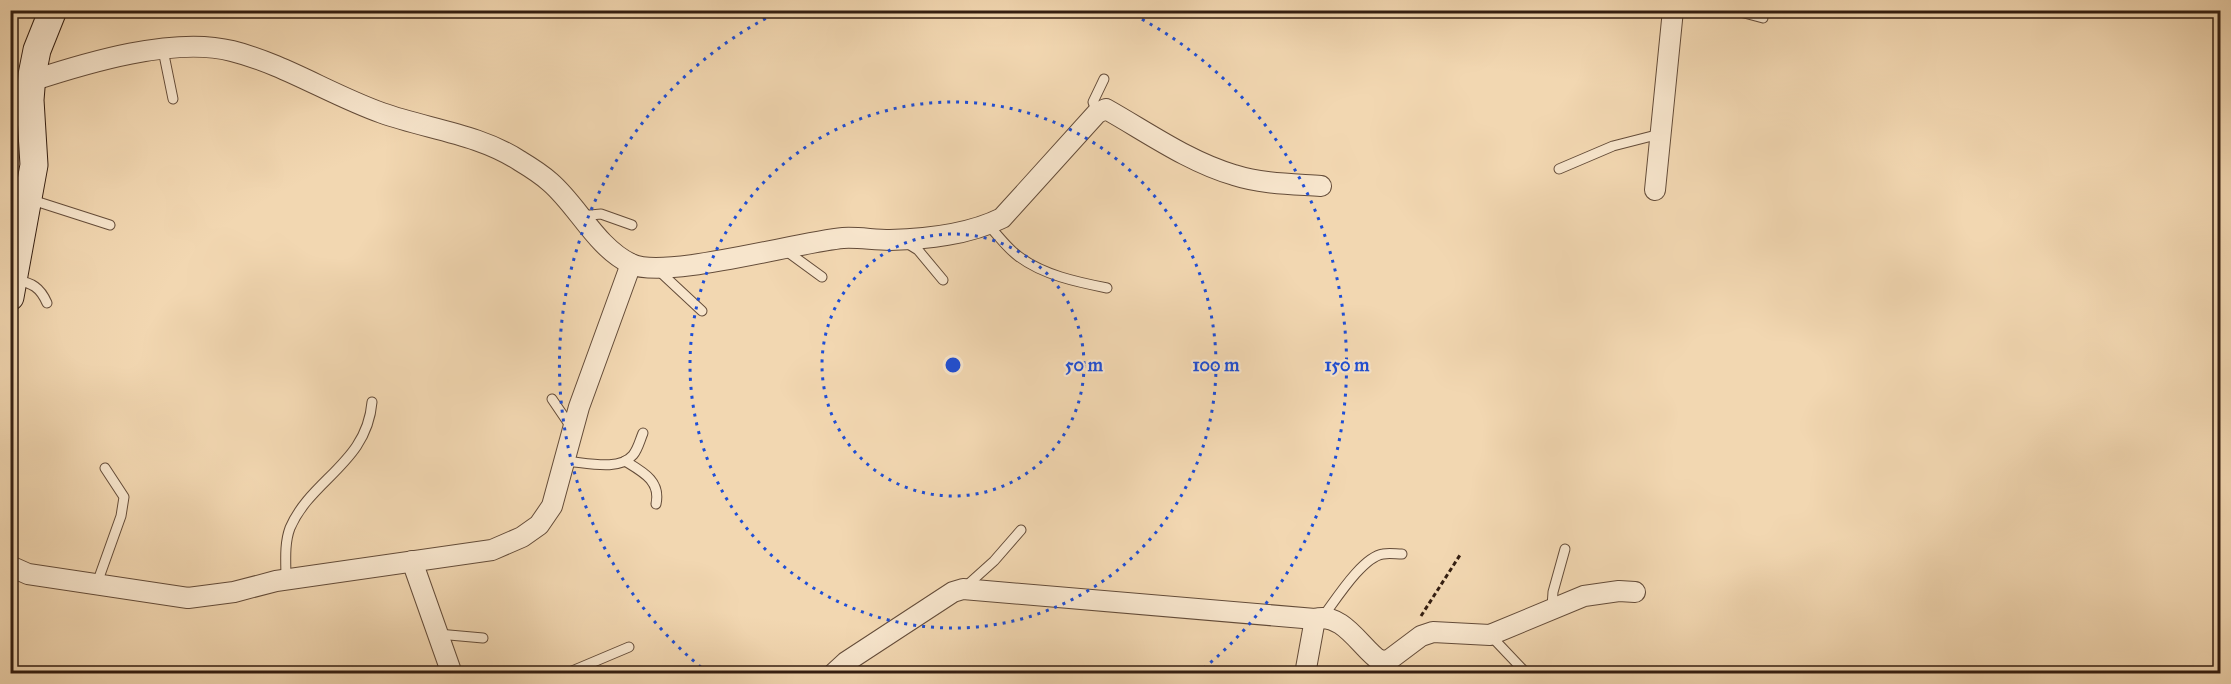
<svg xmlns="http://www.w3.org/2000/svg" width="2231" height="684" font-family="'IM FELL Great Primer',serif">
<style>
.lines{fill:none;stroke-linecap:round;stroke-linejoin:round}
.lane-casing{stroke:#644c39;stroke-width:11}
.street-casing{stroke:#644c39;stroke-width:22}
.secondary-casing{stroke:#341e11;stroke-width:29}
.path{stroke:#341e11;stroke-width:3;stroke-dasharray:4.5 3;stroke-linecap:butt}
.lane{stroke:#f7e5cc;stroke-width:9}
.street{stroke:#f7e5cc;stroke-width:20}
.secondary{stroke:#f7e5cc;stroke-width:27}
.ring{fill:none;stroke:#1d4ed8;stroke-width:3;stroke-dasharray:3 6}
.centre{fill:#1d4ed8;stroke:#f7e5cc;stroke-width:3}
.ring-label{font-size:18px;text-anchor:middle;font-weight:bold;fill:#1d4ed8;stroke:#f7e5cc;stroke-width:4.5;stroke-linejoin:round;paint-order:stroke}
</style>
<rect width="100%" height="100%" fill="#f2d7b1"/>
<filter id="stains"><feTurbulence type="fractalNoise" baseFrequency=".00333" numOctaves="4"/><feColorMatrix values="0 0 0 0 .2 0 0 0 0 .09 0 0 0 0 .02 0 0 0 .5 -.17"/></filter>
<radialGradient id="worn" r=".72"><stop offset=".6" stop-color="#630" stop-opacity="0"/><stop offset="1" stop-color="#630" stop-opacity=".3"/></radialGradient>
<g class="lines">
<!-- lane casing -->
<g class="lane-casing">
<g id="lane">
<polyline points="1733,10 1763,18"/>
<polyline points="163,50 173,99"/>
<polyline points="1097,113 1093,102 1104,79"/>
<polyline points="1559,169 1613,146 1660,134"/>
<polyline points="29,199 110,225"/>
<polyline points="580,216 601,214 632,225"/>
<path d="M988,225C998,235 1007,248 1018,256C1043,275 1077,282 1107,288"/>
<polyline points="905,242 918,250 943,280"/>
<polyline points="785,250 822,277"/>
<polyline points="658,270 702,311"/>
<path d="M16,280C32,283 40,287 47,303"/>
<polyline points="552,399 571,427"/>
<path d="M564,461C584,462 619,472 633,455C638,449 640,440 643,433"/>
<path d="M625,461C643,472 661,481 656,504"/>
<path d="M286,579C286,563 284,544 290,528C311,479 367,463 372,402"/>
<polyline points="96,586 121,516 124,497 105,468"/>
<polyline points="964,588 994,561 1021,530"/>
<polyline points="1552,607 1553,592 1565,549"/>
<path d="M1322,618C1335,601 1362,557 1383,554C1389,553 1396,554 1402,554"/>
<polyline points="438,634 483,638"/>
<polyline points="1490,635 1527,674"/>
<polyline points="1385,661 1398,674"/>
<polyline points="565,674 629,647"/>
</g>
</g>
<!-- street casing -->
<g class="street-casing">
<g id="street">
<path d="M31,81C86,63 174,36 232,51C284,64 331,95 382,113C427,129 479,134 520,161C530,167 541,174 550,182C578,206 596,247 631,264C665,280 797,242 843,238C858,237 874,240 890,240C927,239 968,235 1002,218L1097,113L1106,109C1147,132 1189,162 1234,175C1262,184 1292,184 1321,186"/>
<polyline points="1655,190 1673,10"/>
<polyline points="412,561 452,674"/>
<polyline points="10,566 28,574 188,598 234,592 276,581 492,550 522,537 539,525 552,506 579,407 631,264"/>
<path d="M833,674L846,662L953,592L963,589L1315,619C1343,612 1360,647 1380,661L1389,660L1421,636L1433,632L1490,635L1584,596L1619,591L1635,592"/>
<polyline points="1305,674 1315,619"/>
</g>
</g>
<!-- secondary casing -->
<g class="secondary-casing">
<polyline id="secondary" points="10,297 34,165 30,100 32,75 37,50 53,10"/>
</g>
<!-- path -->
<polyline class="path" points="1421,616 1460,555"/>
<!-- lane -->
<use href="#lane" class="lane"/>
<!-- street -->
<use href="#street" class="street"/>
<!-- secondary -->
<use href="#secondary" class="secondary"/>
</g>
<!-- distance rings -->
<g class="ring">
<circle cx="953" cy="365" r="131"/>
<circle cx="953" cy="365" r="263"/>
<path d="M708 673A394 394 0 0 1 780 11M1126 11A394 394 0 0 1 1198 673"/>
</g>
<circle cx="953" cy="365" r="9" class="centre"/>
<g class="ring-label">
<text x="1084" y="371">50 m</text>
<text x="1216" y="371">100 m</text>
<text x="1347" y="371">150 m</text>
</g>
<!-- margin -->
<rect width="2231" height="684" fill="none" stroke="#f2d7b1" stroke-width="36"/>
<rect x="12" y="12" width="2207" height="660" fill="none" stroke="#341e11" stroke-width="3"/>
<rect x="18" y="18" width="2195" height="648" fill="none" stroke="#341e11" stroke-width="1.5"/>
<rect width="100%" height="100%" filter="url(#stains)"/>
<rect width="100%" height="100%" fill="url(#worn)"/>
</svg>
